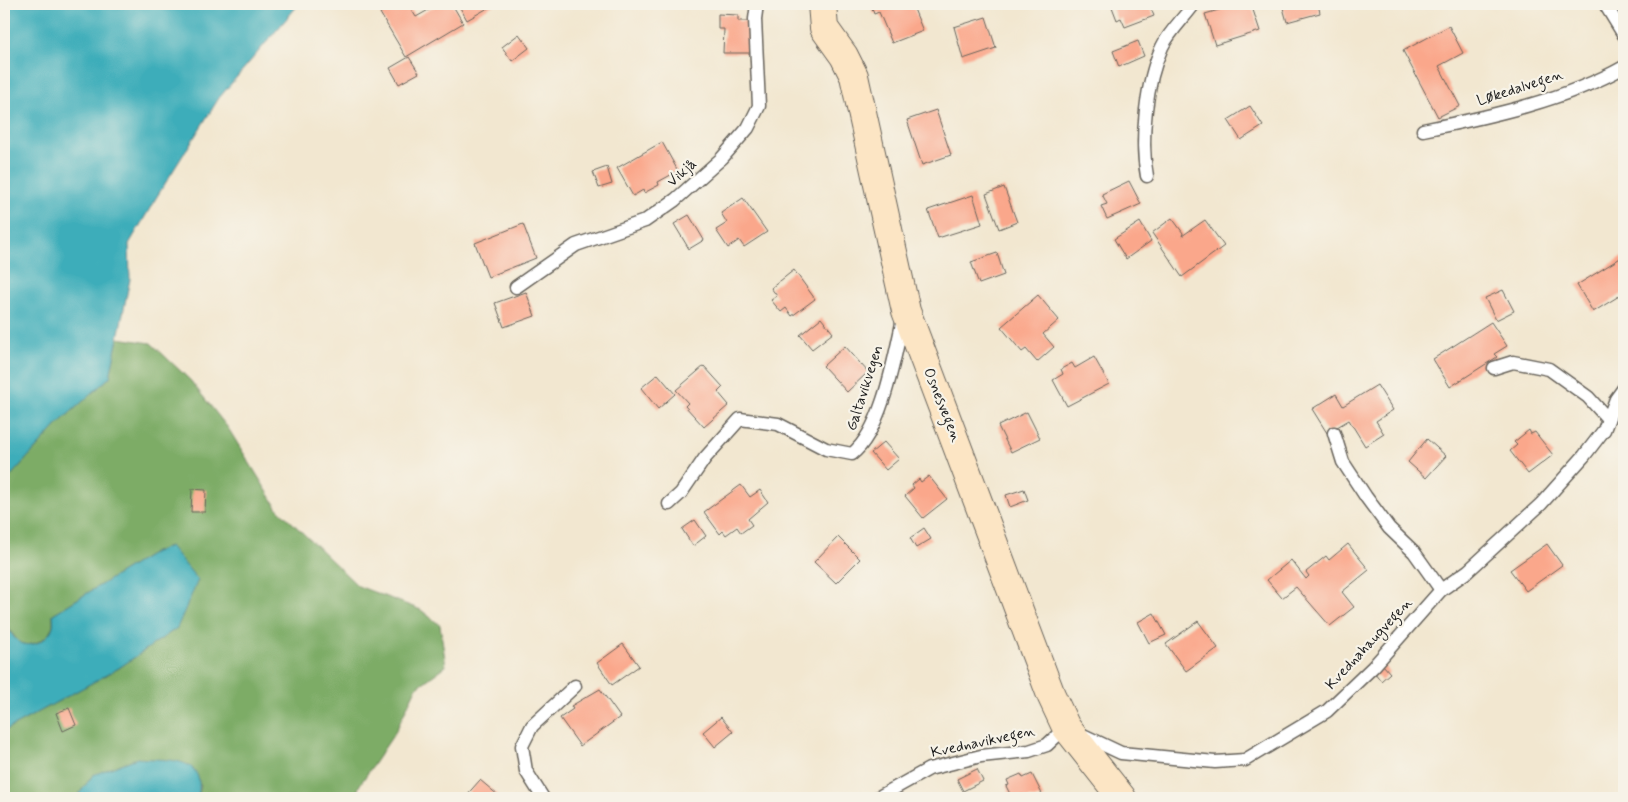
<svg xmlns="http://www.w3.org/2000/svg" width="1628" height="802" font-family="Mynerve,sans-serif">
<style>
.forest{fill:#7dac66;stroke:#4c6441}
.water{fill:#3eadba;stroke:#2d646b}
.building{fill:#faa78b}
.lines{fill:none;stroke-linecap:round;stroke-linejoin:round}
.lane-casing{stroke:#67635b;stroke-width:15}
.secondary-casing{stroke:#67635b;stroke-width:30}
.lane{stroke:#fff;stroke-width:12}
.secondary{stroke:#fce5c4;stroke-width:28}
.labels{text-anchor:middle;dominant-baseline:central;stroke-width:4.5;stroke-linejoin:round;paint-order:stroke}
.street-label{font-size:15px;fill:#1c1c1c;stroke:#f7f3e8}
</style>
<rect width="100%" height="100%" fill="#f7f3e8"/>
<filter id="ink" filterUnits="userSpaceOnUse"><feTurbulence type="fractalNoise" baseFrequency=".02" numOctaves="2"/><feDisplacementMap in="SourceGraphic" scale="10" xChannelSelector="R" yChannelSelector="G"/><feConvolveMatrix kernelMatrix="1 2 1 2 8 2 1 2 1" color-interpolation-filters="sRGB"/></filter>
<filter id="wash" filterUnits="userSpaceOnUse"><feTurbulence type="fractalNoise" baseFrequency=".0096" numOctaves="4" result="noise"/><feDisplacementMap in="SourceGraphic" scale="20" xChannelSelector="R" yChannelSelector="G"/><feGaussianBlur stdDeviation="1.12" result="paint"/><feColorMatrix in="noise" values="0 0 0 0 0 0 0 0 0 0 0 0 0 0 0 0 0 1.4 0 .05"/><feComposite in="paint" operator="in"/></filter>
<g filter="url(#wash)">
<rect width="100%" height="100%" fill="#f2e7d0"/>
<!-- forest -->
<polygon class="forest" points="118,338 151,343 190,380 228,428 278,509 358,586 421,610 440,625 446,666 416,688 396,731 359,786 356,798 198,798 201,785 93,775 76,798 4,798 4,731 119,668 177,628 170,546 153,553 53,614 53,626 48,636 36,643 26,645 19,643 4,622 4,483 62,420 110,377"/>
<!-- water -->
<g class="water">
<polygon points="4,4 299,4 219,98 156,198 129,244 130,279 110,377 62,420 4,483"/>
<path d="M170,546L198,580L177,628L119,668L4,731V622C8,628 14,640 21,643C33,649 50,638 53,626C54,623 53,618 53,614L153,553Z"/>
<path d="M137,758C168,761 207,754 198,798H76L93,775Z"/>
</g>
<g id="blocks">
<!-- building -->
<g class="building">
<polygon points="395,4 408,4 416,17 439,4 452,4 463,23 406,57 380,13"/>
<polygon points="458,4 495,4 467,20"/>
<polygon points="875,4 912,4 923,31 892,43 879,12 874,14 871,5"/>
<polygon points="1116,4 1149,4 1154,16 1125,27 1121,18 1117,20 1112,7 1116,6"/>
<polygon points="1239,4 1251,4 1260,31 1215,45 1205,14"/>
<polygon points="1282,4 1318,4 1320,13 1287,22"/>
<polygon points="718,14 738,15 738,21 753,21 752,53 723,53 724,29 718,29"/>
<polygon points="986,17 996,48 963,59 954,27"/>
<polygon points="1449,26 1463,53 1439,66 1460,106 1438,117 1403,51"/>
<polygon points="519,34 529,48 512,61 502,47"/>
<polygon points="1138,41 1144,56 1119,67 1113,51"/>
<polygon points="409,57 419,73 399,84 390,68"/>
<polygon points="1250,106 1263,126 1241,140 1228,120"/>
<polygon points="936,110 951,155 922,165 907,120"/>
<polygon points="662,142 678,171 658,182 659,185 644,193 643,190 633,196 617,168"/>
<polygon points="607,167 612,184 599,188 593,172"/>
<polygon points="1129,181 1141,204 1107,219 1101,206 1107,204 1102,194"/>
<polygon points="1004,187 1017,222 999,229 986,194"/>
<polygon points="973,195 982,224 938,238 928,210"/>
<polygon points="743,198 767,232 744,247 739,240 728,248 716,230 727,223 721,213"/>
<polygon points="689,215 704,240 689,249 674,224"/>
<polygon points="1172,218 1183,233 1182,236 1205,220 1224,246 1182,277 1152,233"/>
<polygon points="1140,222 1151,241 1126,259 1114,239"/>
<polygon points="523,224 536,258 488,277 475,243"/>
<polygon points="997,253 1004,275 979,284 971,262"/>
<polygon points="1622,257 1624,261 1624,293 1593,312 1577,285"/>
<polygon points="794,270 815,299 792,316 786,308 781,312 771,300 777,296 771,288"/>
<polygon points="1503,290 1514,311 1496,320 1485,298"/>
<polygon points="526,292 535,316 504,327 495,303"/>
<polygon points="1038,295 1059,320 1043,334 1054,347 1037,362 1026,349 1022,352 1001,327"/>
<polygon points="821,318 833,333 812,349 800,335"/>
<polygon points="1491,322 1507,346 1494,354 1497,357 1450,387 1433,359"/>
<polygon points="845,346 868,372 847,392 823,366"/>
<polygon points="1094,357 1109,384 1067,406 1053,380 1063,374 1061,369 1072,363 1075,368"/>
<polygon points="704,366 723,387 718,392 729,405 704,427 685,406 688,403 676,390"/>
<polygon points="658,374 675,394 658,409 641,388"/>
<polygon points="1377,385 1393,410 1376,421 1384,434 1365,446 1349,420 1327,433 1312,409 1336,394 1343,406"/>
<polygon points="1027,412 1040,438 1011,452 998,426"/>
<polygon points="1529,430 1531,434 1535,432 1553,455 1528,474 1510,451 1517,445 1514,442"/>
<polygon points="1427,439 1446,456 1426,478 1408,462"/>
<polygon points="884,442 899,459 886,470 871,453"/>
<polygon points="929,476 947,499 923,518 905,496 914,488 912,485 919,479 921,482"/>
<polygon points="741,485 750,497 760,490 768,502 748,519 752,525 741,533 737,527 726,535 723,531 720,534 704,512"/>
<polygon points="192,489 206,490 205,512 191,512"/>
<polygon points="1024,489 1028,500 1010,507 1006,495"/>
<polygon points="695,520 706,536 693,546 682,529"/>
<polygon points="924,528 931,539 916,548 910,538"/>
<polygon points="838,537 860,559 836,583 814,562"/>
<polygon points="1348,544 1369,570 1342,592 1354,607 1330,626 1296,587 1282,598 1267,580 1291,560 1306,579 1309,576 1306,572 1326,556 1329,560"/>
<polygon points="1547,544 1562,565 1526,591 1510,570"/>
<polygon points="1154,613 1166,635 1149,643 1138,622"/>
<polygon points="1198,621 1218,648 1186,671 1166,644"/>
<polygon points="623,644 639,666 612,685 597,663"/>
<polygon points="1383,665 1390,673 1381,681 1375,673"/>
<polygon points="600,689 620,717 580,746 560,718 573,709 571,706"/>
<polygon points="69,708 76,725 63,731 56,713"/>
<polygon points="721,717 733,732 715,747 703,732"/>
<polygon points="977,769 983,781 963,791 957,779"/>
<polygon points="1021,774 1023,778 1032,774 1044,798 1012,798 1006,786 1009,785 1007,780"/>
<polygon points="480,780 499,796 497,798 464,798"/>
</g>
</g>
</g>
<g filter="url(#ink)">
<use href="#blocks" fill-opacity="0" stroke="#67635b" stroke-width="1"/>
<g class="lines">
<!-- lane casing -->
<g class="lane-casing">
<g id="lane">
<polyline points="1605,4 1624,35"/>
<path d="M1423,130C1488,117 1566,100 1624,67"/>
<path d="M1147,176C1140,139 1146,82 1162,47C1169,32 1184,18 1194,4"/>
<polyline points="516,287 576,245 645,221 675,200 722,158 748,128 759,106 755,19 757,4"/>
<polyline points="1494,368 1513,362 1549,369 1588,397 1608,419"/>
<polyline points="1334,433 1343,462 1366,497 1389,528 1414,552 1441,590"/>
<path d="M669,504L681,493L705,458L740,419L778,424L826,449L852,454C882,431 895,355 903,319"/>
<polyline points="543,798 526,771 522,746 532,726 575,686"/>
<polyline points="877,798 929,769 981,756 1029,751 1047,745 1066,727 1121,753 1215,762 1245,760 1327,711 1373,667 1441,590 1468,571 1541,504 1584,456 1604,430 1616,399 1624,388"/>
</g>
</g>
<!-- secondary casing -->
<g class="secondary-casing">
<polyline id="secondary" points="822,4 824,28 844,56 854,76 906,311 1051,695 1066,727 1122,798"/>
</g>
<!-- lane -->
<use href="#lane" class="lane"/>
<!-- secondary -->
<use href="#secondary" class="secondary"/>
</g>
</g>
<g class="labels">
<!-- street labels -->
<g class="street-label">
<text transform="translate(1520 88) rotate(-18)">Løkedalvegen</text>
<text transform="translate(682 173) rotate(-42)">Vikjå</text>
<text transform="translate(865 388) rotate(-72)">Galtavikvegen</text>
<text transform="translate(942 405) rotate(68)">Osnesvegen</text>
<text transform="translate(1369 644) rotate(-47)">Kvednahaugvegen</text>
<text transform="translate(983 742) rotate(-12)">Kvednavikvegen</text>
</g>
</g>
<!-- margin -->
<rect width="1628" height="802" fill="none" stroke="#f7f3e8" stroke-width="20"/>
</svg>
